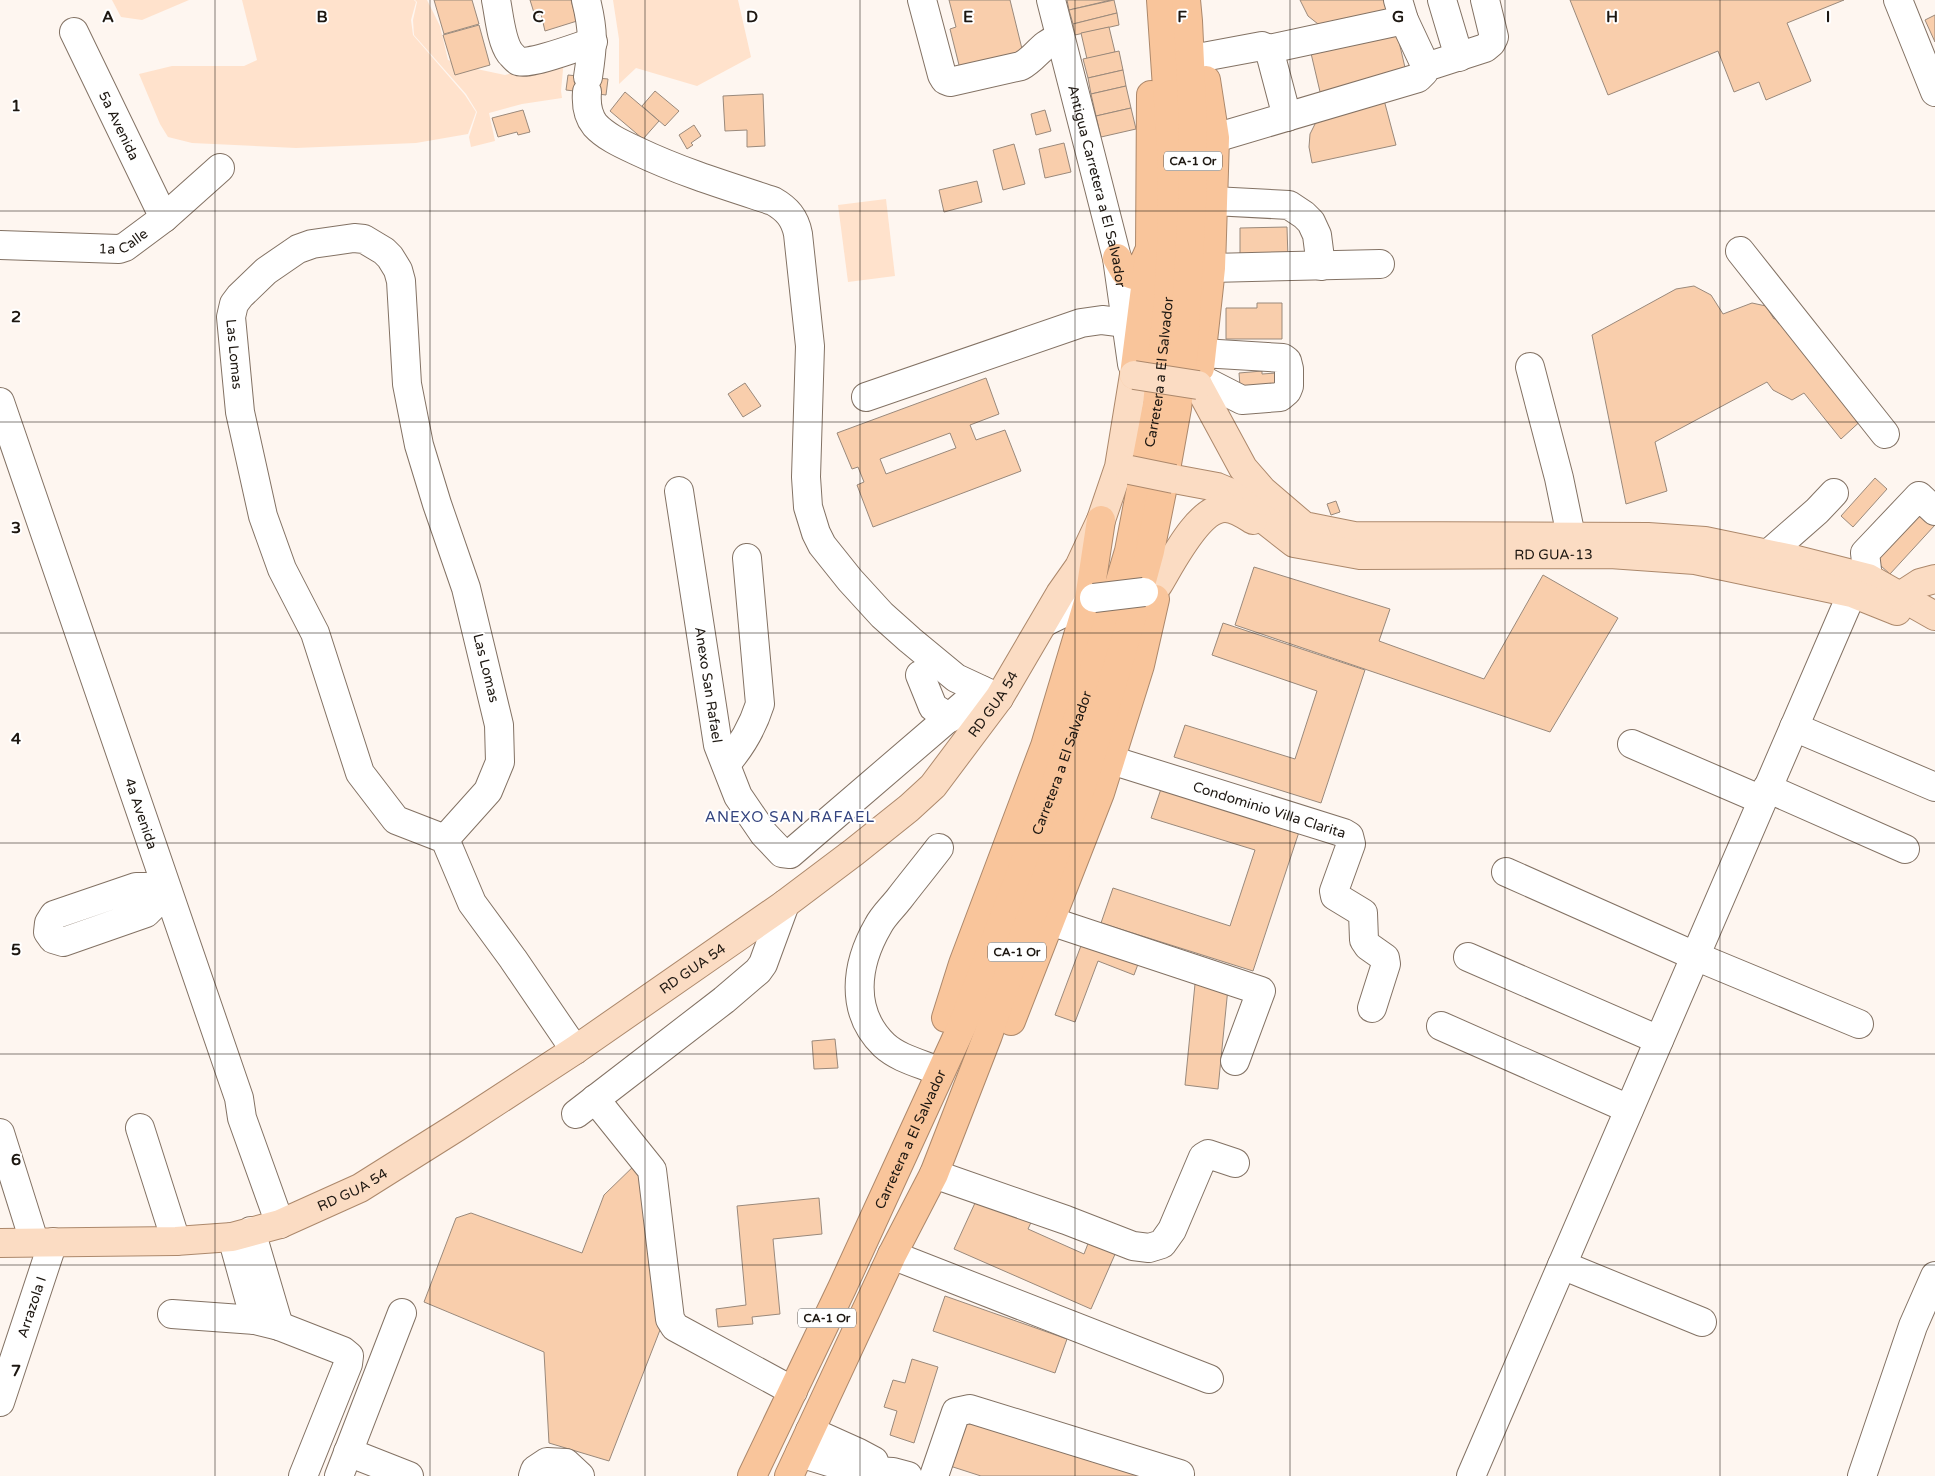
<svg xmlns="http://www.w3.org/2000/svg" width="1935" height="1476" font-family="'Varela Round',sans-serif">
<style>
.green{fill:#ffe2cc}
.building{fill:#f9ceac;stroke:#9a897b;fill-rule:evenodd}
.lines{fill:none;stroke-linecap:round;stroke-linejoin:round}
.minor-casing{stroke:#837264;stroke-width:30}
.major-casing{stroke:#ac886b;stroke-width:30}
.highway-casing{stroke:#ac886b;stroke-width:30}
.minor{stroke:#fff;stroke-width:28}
.major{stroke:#fbdcc3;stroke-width:28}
.highway{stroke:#f9c59b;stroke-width:28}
.minor-bridge-casing{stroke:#837264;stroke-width:30;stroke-linecap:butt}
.major-bridge-casing{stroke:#ac886b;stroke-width:30;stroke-linecap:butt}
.minor-bridge{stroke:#fff;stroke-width:28}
.major-bridge{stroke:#fbdcc3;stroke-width:28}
.grid{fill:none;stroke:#1d1711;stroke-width:1;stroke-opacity:0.55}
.labels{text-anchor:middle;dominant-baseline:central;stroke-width:4;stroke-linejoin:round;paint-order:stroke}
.shield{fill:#fff;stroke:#615d58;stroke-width:1}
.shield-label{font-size:12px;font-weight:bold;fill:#1d1711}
.street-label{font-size:14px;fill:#1d1711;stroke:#fff}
.neighbourhood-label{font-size:15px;letter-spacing:1px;fill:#34447f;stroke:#fff}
.grid-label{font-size:16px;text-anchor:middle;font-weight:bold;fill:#1d1711;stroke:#fff;stroke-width:4;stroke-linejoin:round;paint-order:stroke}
</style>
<rect width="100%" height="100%" fill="#fef6f0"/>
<!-- green -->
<g class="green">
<polygon points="112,0 189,0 142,20 121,17"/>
<polygon points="242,0 414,0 416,2 411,20 413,35 465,95 476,112 468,134 416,143 296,148 192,143 168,137 160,124 139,74 172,66 244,66 257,60"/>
<polygon points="415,0 427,0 440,26 448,60 472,68 505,75 564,59 561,91 562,98 522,104 489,113 495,141 471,147 469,137 477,112 466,94 414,35 413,20 417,2"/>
<polygon points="613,0 738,0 751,57 697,86 636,68 619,84 619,39"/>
<polygon points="886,199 895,276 848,282 838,205"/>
</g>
<!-- building -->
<g class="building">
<polygon points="434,0 472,0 479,24 444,34"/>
<polygon points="530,0 571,0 577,21 545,31 541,14 535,16"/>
<polygon points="949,0 1010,0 1024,57 961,73 950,29 956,27"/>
<polygon points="1067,0 1111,0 1069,10"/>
<polygon points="1114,0 1117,13 1073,24 1069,10"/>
<polygon points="1300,0 1390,0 1393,11 1330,28 1318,24 1308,16"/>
<polygon points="1570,0 1844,0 1787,23 1811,81 1766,100 1759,82 1734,92 1718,51 1608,95"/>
<polygon points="1117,13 1119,25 1075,35 1073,24"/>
<polygon points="1935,15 1935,42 1925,20"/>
<polygon points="479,25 490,65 455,75 443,35"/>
<polygon points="1109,27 1115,52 1087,59 1081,33"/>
<polygon points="1396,29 1407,76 1321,96 1310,49"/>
<polygon points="1119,51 1123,70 1088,78 1083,59"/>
<polygon points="1123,70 1126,86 1091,94 1088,78"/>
<polygon points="568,75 608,79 606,95 566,90"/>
<polygon points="1126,86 1131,108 1096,116 1091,94"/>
<polygon points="655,91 679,111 665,126 642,106"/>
<polygon points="625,92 659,121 643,139 610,111"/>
<polygon points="763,94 765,146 747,147 747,130 725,131 723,96"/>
<polygon points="1384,100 1396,145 1312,163 1309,147 1310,134 1315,124 1325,115"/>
<polygon points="1131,108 1136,129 1101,137 1096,116"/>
<polygon points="523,110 530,132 518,135 517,132 498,137 492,118"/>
<polygon points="1045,110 1051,131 1036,135 1031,114"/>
<polygon points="694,125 701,136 691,143 693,145 687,149 679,135"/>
<polygon points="1064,143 1071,172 1045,178 1039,149"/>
<polygon points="1014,144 1025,184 1003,190 993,150"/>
<polygon points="977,181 982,202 944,212 939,190"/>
<polygon points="1287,227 1288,259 1240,260 1240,228"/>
<polygon points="1694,286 1711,295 1723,314 1752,303 1766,306 1774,319 1784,315 1865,417 1841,439 1804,393 1792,400 1773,390 1767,382 1655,442 1667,491 1626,504 1592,335 1676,289"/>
<polygon points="1257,303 1282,303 1282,339 1226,339 1226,308 1257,308"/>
<polygon points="1262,371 1262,374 1276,373 1278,396 1241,399 1239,373"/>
<path d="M986,378L999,414L970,425L976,440L1005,430L1021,471L873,527L857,485L864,482L858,467L852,469L837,433ZM950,433L956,448L886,474L880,459Z"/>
<polygon points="745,383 761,406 743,417 728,394"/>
<polygon points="1875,478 1887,489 1853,527 1841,516"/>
<polygon points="1336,501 1340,512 1331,515 1327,504"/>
<polygon points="1918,507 1935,522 1935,525 1890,574 1872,558"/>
<polygon points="1254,567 1390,609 1379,641 1484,679 1543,575 1618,618 1550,732 1235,625"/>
<polygon points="1223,623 1365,670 1321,803 1174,757 1185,725 1295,759 1317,691 1212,655"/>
<polygon points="1162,786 1300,829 1253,971 1101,923 1113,888 1230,926 1255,850 1151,818"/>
<polygon points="1085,935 1141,956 1134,975 1098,961 1075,1022 1055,1015"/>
<polygon points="1195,984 1228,988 1218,1089 1185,1085"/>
<polygon points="835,1039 838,1068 814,1069 812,1041"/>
<polygon points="640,1160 660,1330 609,1461 549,1443 544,1352 424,1302 456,1218 471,1213 582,1253 604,1195"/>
<polygon points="980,1192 1034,1216 1028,1229 1084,1254 1089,1241 1116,1252 1091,1309 954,1249"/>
<polygon points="819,1198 822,1234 773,1239 780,1314 752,1317 753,1324 718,1327 716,1309 746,1305 737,1206"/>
<polygon points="945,1296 1067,1339 1055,1373 933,1331"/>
<polygon points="912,1359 938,1367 914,1443 890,1435 897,1411 884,1407 893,1380 905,1383"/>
<polygon points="964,1420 1143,1476 981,1476 950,1466"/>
</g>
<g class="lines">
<!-- minor casing -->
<g class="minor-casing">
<g id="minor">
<path d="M496,0C499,14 501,41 510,53C512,55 516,60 518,61C528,66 580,46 593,42"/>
<path d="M586,0C594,32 593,45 588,77"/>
<path d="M922,0L942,75L945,80L950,82L1021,66C1036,58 1041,44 1059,38"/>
<path id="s1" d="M1051,0L1117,258L1132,364"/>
<polyline points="1398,0 1404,20 1426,67"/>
<polyline points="1442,0 1459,57"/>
<polyline points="1898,0 1935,92"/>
<path id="s2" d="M74,32L164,218"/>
<polyline points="1269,49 1404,20"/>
<polyline points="1203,57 1262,46 1269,49 1287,117"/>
<path d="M587,92C586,104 587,115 595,125C606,137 622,144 637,151C681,172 727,186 773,201C787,209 795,218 798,234L810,346L806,477L808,507L816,533L822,545L850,580L882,615L910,640L956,678L999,698"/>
<polyline points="1215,138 1418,78 1424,72 1426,67 1485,48 1491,43 1494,37 1485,0"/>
<polyline points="1213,201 1289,205 1304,215 1311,222 1317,235 1321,266"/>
<path id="s3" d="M0,245L119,249L125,247L164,218L220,168"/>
<polyline points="1740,251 1885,434"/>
<polyline points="1211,268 1380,264"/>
<polyline points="1530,367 1559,478 1571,536"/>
<polyline points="1199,378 1242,400 1280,397 1287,391 1289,386 1289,369 1287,361 1283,358 1202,353"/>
<polyline points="866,397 1081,323 1102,320 1126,323"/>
<path id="s4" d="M0,402L239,1098L242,1118L280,1224"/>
<path id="s5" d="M679,491L718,745L738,796L764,834L782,853L790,854L981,690"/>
<polyline points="1768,554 1817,511 1834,493"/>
<polyline points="1868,578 1865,553 1919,496 1935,511"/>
<polyline points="1045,622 1094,598"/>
<polyline points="920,675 933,707 950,718"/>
<polyline points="1794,727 1935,787"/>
<polyline points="1632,744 1762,800"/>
<path id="s6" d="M1111,760L1344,833L1349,836L1351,844L1334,891L1335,896L1363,913L1364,940L1368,946L1385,958L1386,964L1372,1008"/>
<path d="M726,764C741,747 753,726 760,704L747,558"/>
<polyline points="1767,788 1905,849"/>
<path id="s7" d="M445,839L488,791L500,762L499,725L466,588L437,504L419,445L407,384L401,281L398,270L390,257L384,251L364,239L354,238L312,244L298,249L266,271L240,296L234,304L231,317L240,412L263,516L282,569L315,633L360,773L396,820L445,839L472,903L513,959L575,1050"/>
<polyline points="1506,872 1695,956 1859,1024"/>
<polygon points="136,887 146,887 153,896 153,906 146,913 63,942 53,939 48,932 49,923 54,915"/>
<polyline points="1050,921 1261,991 1235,1061"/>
<polyline points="1468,957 1659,1040"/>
<polyline points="1441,1026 1629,1109"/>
<path d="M931,1068C915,1062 897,1057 884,1045C849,1011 856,964 878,926C883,916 892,908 899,899C912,882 926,865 939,848"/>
<polyline points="595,1099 652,1170 670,1319 675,1327 793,1391"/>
<polyline points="576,1114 724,1000 758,971 763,964 785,904"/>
<polyline points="140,1128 176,1241"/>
<polyline points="0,1133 34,1241"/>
<polyline points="934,1174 1066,1220 1133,1246 1149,1248 1162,1244 1172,1230 1203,1157 1208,1154 1235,1163"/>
<polyline points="251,1231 279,1326"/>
<polyline points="232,1237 255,1320"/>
<polyline points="892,1255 1209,1379"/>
<polyline points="1562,1265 1702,1322"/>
<polyline points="172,1314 255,1320 279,1326 343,1351 349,1356 348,1364 303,1476"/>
<path id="s8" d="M0,1402L53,1242"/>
<polyline points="810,1431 859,1453 874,1461"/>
<polyline points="348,1452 409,1476"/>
<polyline points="800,1453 855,1470 893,1472 908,1476"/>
<polyline points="339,1476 402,1313"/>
<polyline points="533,1476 535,1470 547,1462 566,1463 580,1476"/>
<polyline points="934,1476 956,1412 970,1409 1180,1474 1179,1476"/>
<polyline points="1471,1476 1852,593"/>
<polyline points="1862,1476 1913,1326 1935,1276"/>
</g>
</g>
<!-- major casing -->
<g class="major-casing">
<g id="major">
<polyline points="1198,385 1243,468 1263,491 1304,526 1354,536 1648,537 1705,541 1797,560 1868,578 1935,616"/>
<path id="s9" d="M1174,479L1217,487L1229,492L1294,543L1360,555L1610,554L1695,560L1852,593L1897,611"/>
<path d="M1158,585C1171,564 1198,508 1225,508C1235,508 1245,515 1253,520"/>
<polyline points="1900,596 1920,583 1935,579"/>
<path id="s10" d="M0,1243L176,1241L232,1237L280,1224L360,1188L457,1127L575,1050L785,904L854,852L909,808L933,786L999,698L1060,594L1079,567L1101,520L1119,467L1134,375"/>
</g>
</g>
<!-- highway casing -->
<g class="highway-casing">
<g id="highway">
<polyline points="1117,258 1125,272 1133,275 1141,269 1150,249"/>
<polyline points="1200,368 1211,268 1215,138 1206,80"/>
<polyline points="1134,375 1150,249 1151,95"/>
<polyline points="946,1018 963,964 1045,746 1089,599 1101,520"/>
<polyline points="1011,1021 1100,793 1140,665 1155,599"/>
<path id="s11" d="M752,1476L842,1288L962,1026L1057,779L1091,680L1129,551L1157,405L1168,300L1172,229L1171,146L1161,0"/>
<polyline points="789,1476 892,1255 934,1174 988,1035 1008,976 1082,785 1131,621 1150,551 1163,486 1177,408 1184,349 1193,186 1192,105 1188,21 1186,0"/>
</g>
</g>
<!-- minor -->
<use href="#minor" class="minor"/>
<!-- major -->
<use href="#major" class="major"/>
<!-- highway -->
<use href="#highway" class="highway"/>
<!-- minor-bridge casing -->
<g class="minor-bridge-casing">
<polyline id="minor-bridge" points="1094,598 1144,592"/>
</g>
<!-- major-bridge casing -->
<g class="major-bridge-casing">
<g id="major-bridge">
<polyline points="1134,375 1198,385"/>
<polyline points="1130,470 1174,479"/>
</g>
</g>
<!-- minor-bridge -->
<use href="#minor-bridge" class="minor-bridge"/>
<!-- major-bridge -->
<use href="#major-bridge" class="major-bridge"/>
</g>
<!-- grid -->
<path class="grid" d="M215,0V1476M430,0V1476M645,0V1476M860,0V1476M1075,0V1476M1290,0V1476M1505,0V1476M1720,0V1476M0,211H1935M0,422H1935M0,633H1935M0,843H1935M0,1054H1935M0,1265H1935"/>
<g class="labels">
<!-- shield labels -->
<g class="shield">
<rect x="1164" y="151.5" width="58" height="19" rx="4"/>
<rect x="988" y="942.5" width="58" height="19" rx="4"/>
<rect x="798" y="1308.5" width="58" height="19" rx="4"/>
</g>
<g class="shield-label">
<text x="1193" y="161">CA-1 Or</text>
<text x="1017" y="952">CA-1 Or</text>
<text x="827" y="1318">CA-1 Or</text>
</g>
<!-- street labels -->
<g class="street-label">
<text stroke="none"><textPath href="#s2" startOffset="104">5a Avenida</textPath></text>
<text stroke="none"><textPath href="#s1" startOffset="192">Antigua Carretera a El Salvador</textPath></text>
<text stroke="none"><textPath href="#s3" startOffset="125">1a Calle</textPath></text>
<text stroke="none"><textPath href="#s7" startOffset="851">Las Lomas</textPath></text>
<text stroke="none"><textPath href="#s11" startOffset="1182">Carretera a El Salvador</textPath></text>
<text stroke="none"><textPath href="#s9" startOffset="400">RD GUA-13</textPath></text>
<text transform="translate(486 668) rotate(76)">Las Lomas</text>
<text stroke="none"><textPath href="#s5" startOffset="196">Anexo San Rafael</textPath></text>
<text stroke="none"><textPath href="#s10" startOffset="1172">RD GUA 54</textPath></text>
<text stroke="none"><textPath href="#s11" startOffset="778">Carretera a El Salvador</textPath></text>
<text stroke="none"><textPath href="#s6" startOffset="166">Condominio Villa Clarita</textPath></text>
<text stroke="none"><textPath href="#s4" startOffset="435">4a Avenida</textPath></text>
<text stroke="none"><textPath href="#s10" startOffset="768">RD GUA 54</textPath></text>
<text stroke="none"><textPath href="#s11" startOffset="372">Carretera a El Salvador</textPath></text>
<text stroke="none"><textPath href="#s10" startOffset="362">RD GUA 54</textPath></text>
<text stroke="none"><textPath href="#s8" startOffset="100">Arrazola I</textPath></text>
</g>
<!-- neighbourhood labels -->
<g class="neighbourhood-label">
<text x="790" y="817">ANEXO SAN RAFAEL</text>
</g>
</g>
<g class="grid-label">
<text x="108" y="22">A</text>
<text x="322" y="22">B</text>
<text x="538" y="22">C</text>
<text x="752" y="22">D</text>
<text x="968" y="22">E</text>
<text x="1182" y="22">F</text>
<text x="1398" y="22">G</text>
<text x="1612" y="22">H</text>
<text x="1828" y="22">I</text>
<text x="16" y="111">1</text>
<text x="16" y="322">2</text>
<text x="16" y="533">3</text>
<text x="16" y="744">4</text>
<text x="16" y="955">5</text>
<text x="16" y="1165">6</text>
<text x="16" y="1376">7</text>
</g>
</svg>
